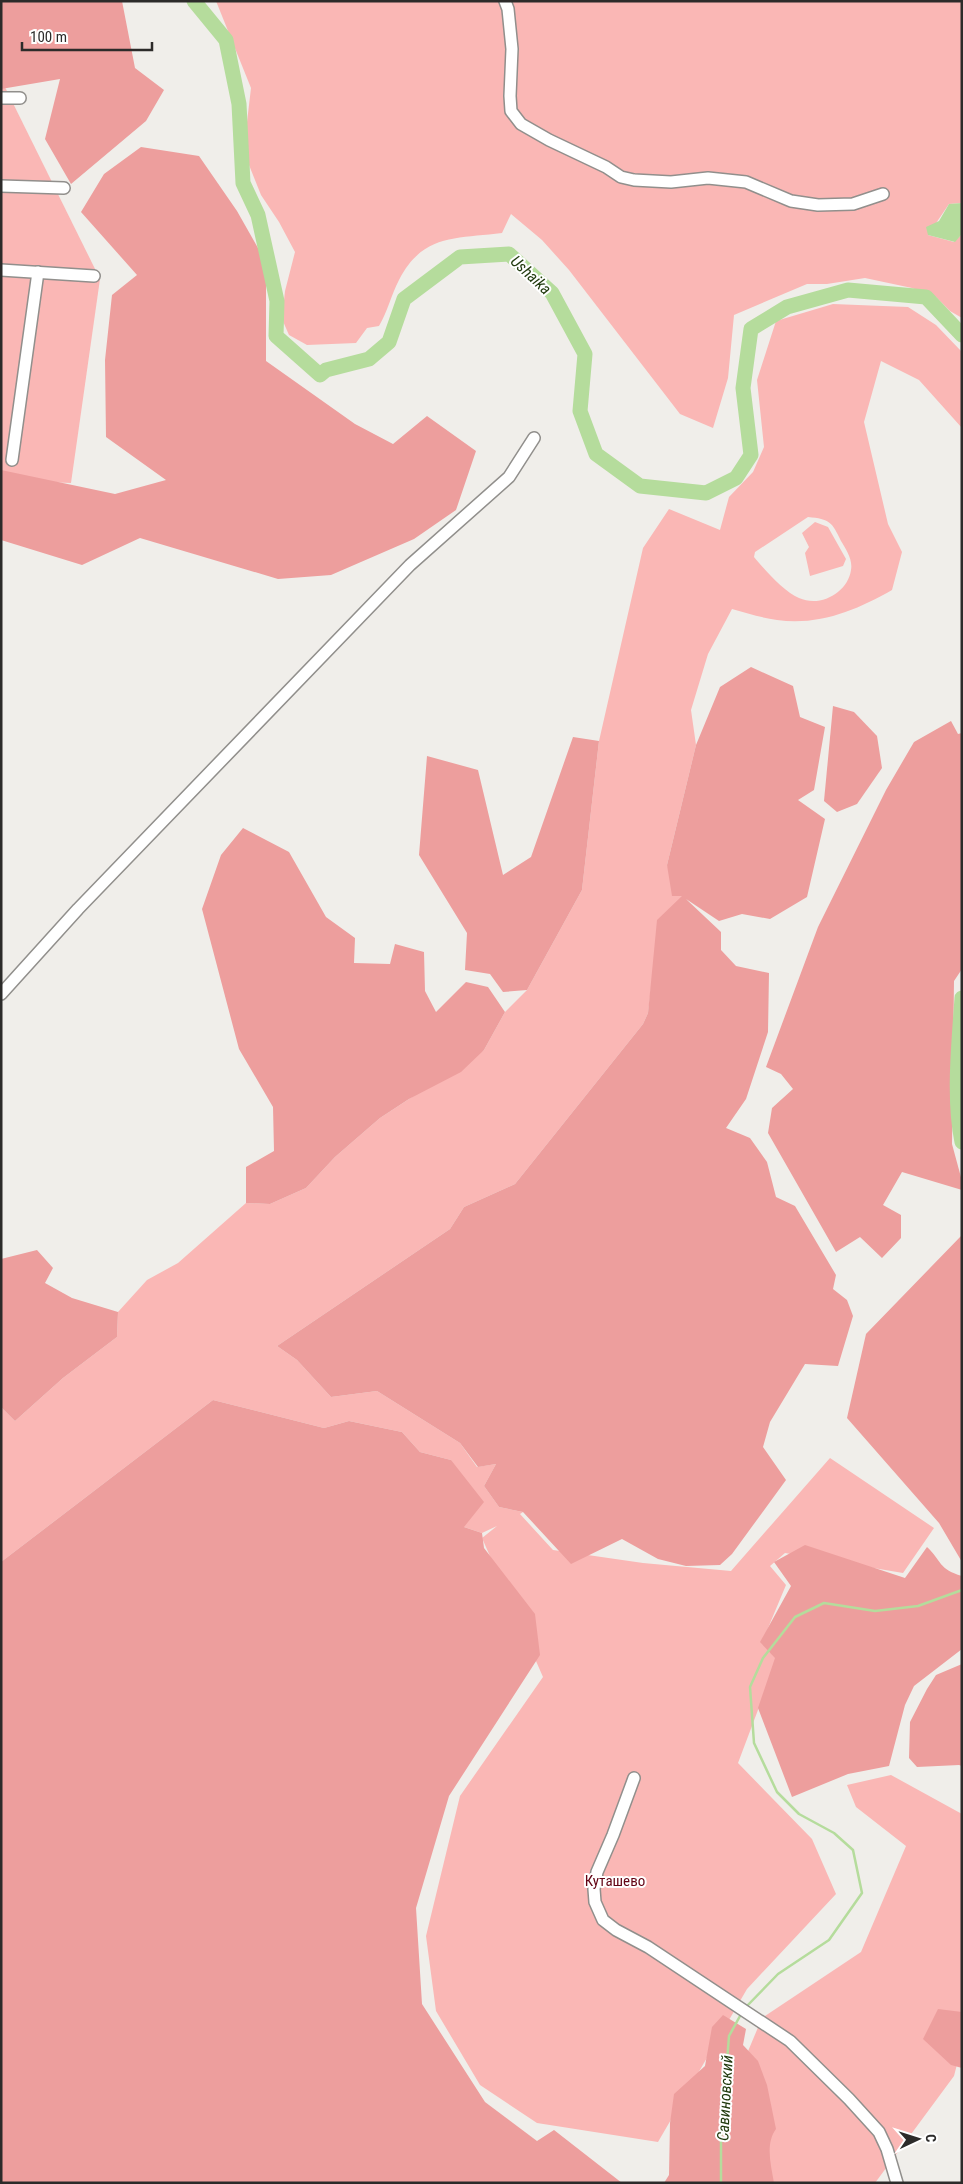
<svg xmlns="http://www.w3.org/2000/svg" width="963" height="2184" font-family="'Roboto Condensed',sans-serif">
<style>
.green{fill:#fab7b5;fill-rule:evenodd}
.forest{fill:#ed9e9d}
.water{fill:#b5dc9c}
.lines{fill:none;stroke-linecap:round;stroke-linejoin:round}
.stream{stroke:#b5dc9c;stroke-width:2.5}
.river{stroke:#b5dc9c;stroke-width:15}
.minor-casing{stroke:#918f8c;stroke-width:14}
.minor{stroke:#fff;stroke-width:11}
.labels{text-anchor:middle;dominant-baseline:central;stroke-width:4;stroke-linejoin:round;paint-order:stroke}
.park-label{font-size:15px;fill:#630414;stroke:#fff}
.water-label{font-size:16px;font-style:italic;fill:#233c10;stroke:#fff}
</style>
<rect width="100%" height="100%" fill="#f0eeea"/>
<!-- green -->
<g class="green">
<path d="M216,1H962V203L949,204L928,235L954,242L962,234V318L950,311L936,297L912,288L865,278L827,284H807L734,315L728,378L713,428L680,414L569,270L542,240L511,214L502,233C457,239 423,233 399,280C391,295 388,311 379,326L367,328L356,343L307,345L289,335L282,319L285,291L295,252L279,222L261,195L247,160V122L251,88Z"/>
<polygon points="1,79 100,279 71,483 1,480"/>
<path d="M833,304L908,307L936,325L962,352V428L919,380L881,361L864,422L888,524L902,552L892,590C857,610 819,626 777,620C762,618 747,613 732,609L708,654L691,710L696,745L667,865L683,896L652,980L648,1013L643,1024L515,1184L464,1207L450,1229L277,1346L297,1360L331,1397L377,1391L460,1443L477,1467L496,1464L484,1486L499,1507L523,1512L520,1514L553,1550L643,1563L731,1571L830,1458L934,1528L903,1573L785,1553L770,1566L786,1585L763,1640L778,1657L738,1763L812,1839L836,1894L747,1989L658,2142L537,2123L480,2085L436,2011L426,1936L460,1796L543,1677L482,1538L497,1526L482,1533L464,1527L451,1460L420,1452L402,1432L349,1421L324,1428L213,1400L1,1562V1407L15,1421L63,1378L117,1337L118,1312L147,1280L178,1263L246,1203L270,1204L306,1188L335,1157L380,1118L484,1050L505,1012L527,990L582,890L599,741L643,548L669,509L720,530L729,497L753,472L764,447L757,380L776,321ZM808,517C830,519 832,522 841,541C846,549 853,560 851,570C848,592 821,608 799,598C784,592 765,570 754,557L755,552Z"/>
<polygon points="815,522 828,527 846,559 843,566 810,576 805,553 809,547 802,533"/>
<polygon points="891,1775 962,1814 962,2045 954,2076 875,2183 764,2183 746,2056 762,2018 861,1952 906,1846 856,1807 847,1785"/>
</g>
<!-- forest -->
<g class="forest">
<polygon points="1,1 122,1 135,68 164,90 146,121 71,184 45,139 60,79 1,89"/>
<polygon points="141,147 199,156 237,211 266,262 266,361 355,424 393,444 427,416 476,451 456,510 414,539 331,575 278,579 140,538 82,565 1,540 1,470 115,494 166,480 106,437 105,360 112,295 137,275 81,212 104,174"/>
<polygon points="751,667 793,686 800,717 825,727 814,790 798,800 825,819 807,897 770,919 742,914 719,921 686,899 721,932 721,950 736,966 769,973 768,1032 746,1099 726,1128 750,1138 767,1162 776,1197 795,1206 836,1275 833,1289 847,1300 853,1316 838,1366 805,1364 770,1422 763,1447 786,1480 732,1554 720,1565 686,1566 658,1559 622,1539 571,1564 523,1512 499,1507 484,1486 496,1464 478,1467 460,1443 377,1391 331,1397 297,1360 277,1346 450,1229 464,1207 515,1184 643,1024 648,1013 657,920 682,896 672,896 667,865 696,745 720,687"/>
<polygon points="833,706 854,712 877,736 882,768 857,804 837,812 824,801"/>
<polygon points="951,721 958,734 962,733 962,969 954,981 952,1144 962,1181 962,1190 902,1172 883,1205 901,1215 901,1238 882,1258 860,1237 836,1252 768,1133 772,1108 793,1089 781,1074 766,1067 818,927 886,790 914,742"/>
<polygon points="573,737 599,741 582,890 527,990 503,992 490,974 465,970 467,933 419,855 427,756 478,770 503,875 531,857"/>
<polygon points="243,828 289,852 326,917 355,938 354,963 390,964 395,944 424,952 425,991 436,1012 466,982 488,987 505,1012 484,1050 461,1072 409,1099 380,1118 335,1157 306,1188 270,1204 246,1203 246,1167 274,1151 273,1107 239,1049 202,909 221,855"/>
<polygon points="962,1235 962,1562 939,1523 847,1418 866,1334"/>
<polygon points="37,1250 53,1268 45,1283 72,1298 118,1312 117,1337 63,1378 15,1421 1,1407 1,1259"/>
<polygon points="213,1400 324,1428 349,1421 402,1432 420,1452 451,1460 484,1502 464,1527 482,1533 484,1548 535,1614 540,1655 449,1796 416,1908 422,2004 485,2102 537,2141 554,2130 622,2183 1,2183 1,1562"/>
<path d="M805,1545L905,1578L927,1547C942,1561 938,1569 962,1576V1649L914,1686L905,1705L889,1766L848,1774L792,1797L758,1708L775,1658L760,1642L791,1586L774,1562Z"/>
<polygon points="962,1664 962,1766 959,1765 917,1767 909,1758 910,1722 927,1689 936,1675"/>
<polygon points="938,2009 962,2012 962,2068 951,2065 923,2039"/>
<path d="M723,2015L746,2029L743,2045L758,2061L767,2085L776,2129C765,2144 771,2165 774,2183H664L669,2175L670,2123L674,2094L705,2066L712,2027Z"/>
</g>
<!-- water -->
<polygon class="water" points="962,203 962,234 955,242 928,235 926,227 939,221 949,204"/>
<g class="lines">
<!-- stream -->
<g class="stream">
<polyline points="745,2008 778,1974 829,1940 862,1893 853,1850 834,1833 799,1814 777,1792 754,1743 750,1687 763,1658 795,1617 824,1603 875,1611 918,1606 962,1590"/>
<polyline points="721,2183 721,2137 729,2036 740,2016"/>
</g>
<!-- river -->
<g class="river">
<polyline points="194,1 226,40 239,104 243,183 258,215 277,301 276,336 320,375 326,370 369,359 389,342 404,299 460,257 509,254 552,293 585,354 580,411 596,454 640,486 706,493 736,478 751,455 743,388 751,329 787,307 848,290 926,297 962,335"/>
<path d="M962,998C959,1042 953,1099 962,1142"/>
</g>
<!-- minor casing -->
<g class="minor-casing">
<g id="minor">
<polyline points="505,1 508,9 512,49 510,96 511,111 521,124 549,140 606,167 621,177 634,180 671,182 708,178 746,182 791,201 818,205 853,204 883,194"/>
<polyline points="1,98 20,98"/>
<polyline points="1,186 64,188"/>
<polyline points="1,270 94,276"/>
<polyline points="12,460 38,272"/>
<polyline points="1,994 78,909 410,565 509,477 534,438"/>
<polyline points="634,1778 613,1835 597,1872 594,1889 595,1902 603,1920 616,1930 648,1947 790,2041 849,2099 879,2132 887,2149 897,2183"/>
</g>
</g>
<!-- minor -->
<use href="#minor" class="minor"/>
</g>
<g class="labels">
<!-- park labels -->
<g class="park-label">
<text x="615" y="1881">Куташево</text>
</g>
<!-- water labels -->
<g class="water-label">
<text transform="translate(531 275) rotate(43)">Ushaika</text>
<text transform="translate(725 2098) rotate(-87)">Савиновский</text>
</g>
</g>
<!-- border -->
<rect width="963" height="2184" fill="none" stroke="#2c2b2a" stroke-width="5"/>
<!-- north arrow -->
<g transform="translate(918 2139) rotate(86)" stroke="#ffffff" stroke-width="4" paint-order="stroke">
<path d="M0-4L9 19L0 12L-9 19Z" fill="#2c2b2a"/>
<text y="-8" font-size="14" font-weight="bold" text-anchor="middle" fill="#2c2b2a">С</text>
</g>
<!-- scale -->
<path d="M22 42v8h130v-8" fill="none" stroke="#2c2b2a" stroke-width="2.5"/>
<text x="30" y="42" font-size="15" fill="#2c2b2a" stroke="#ffffff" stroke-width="4" paint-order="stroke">100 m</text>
</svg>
